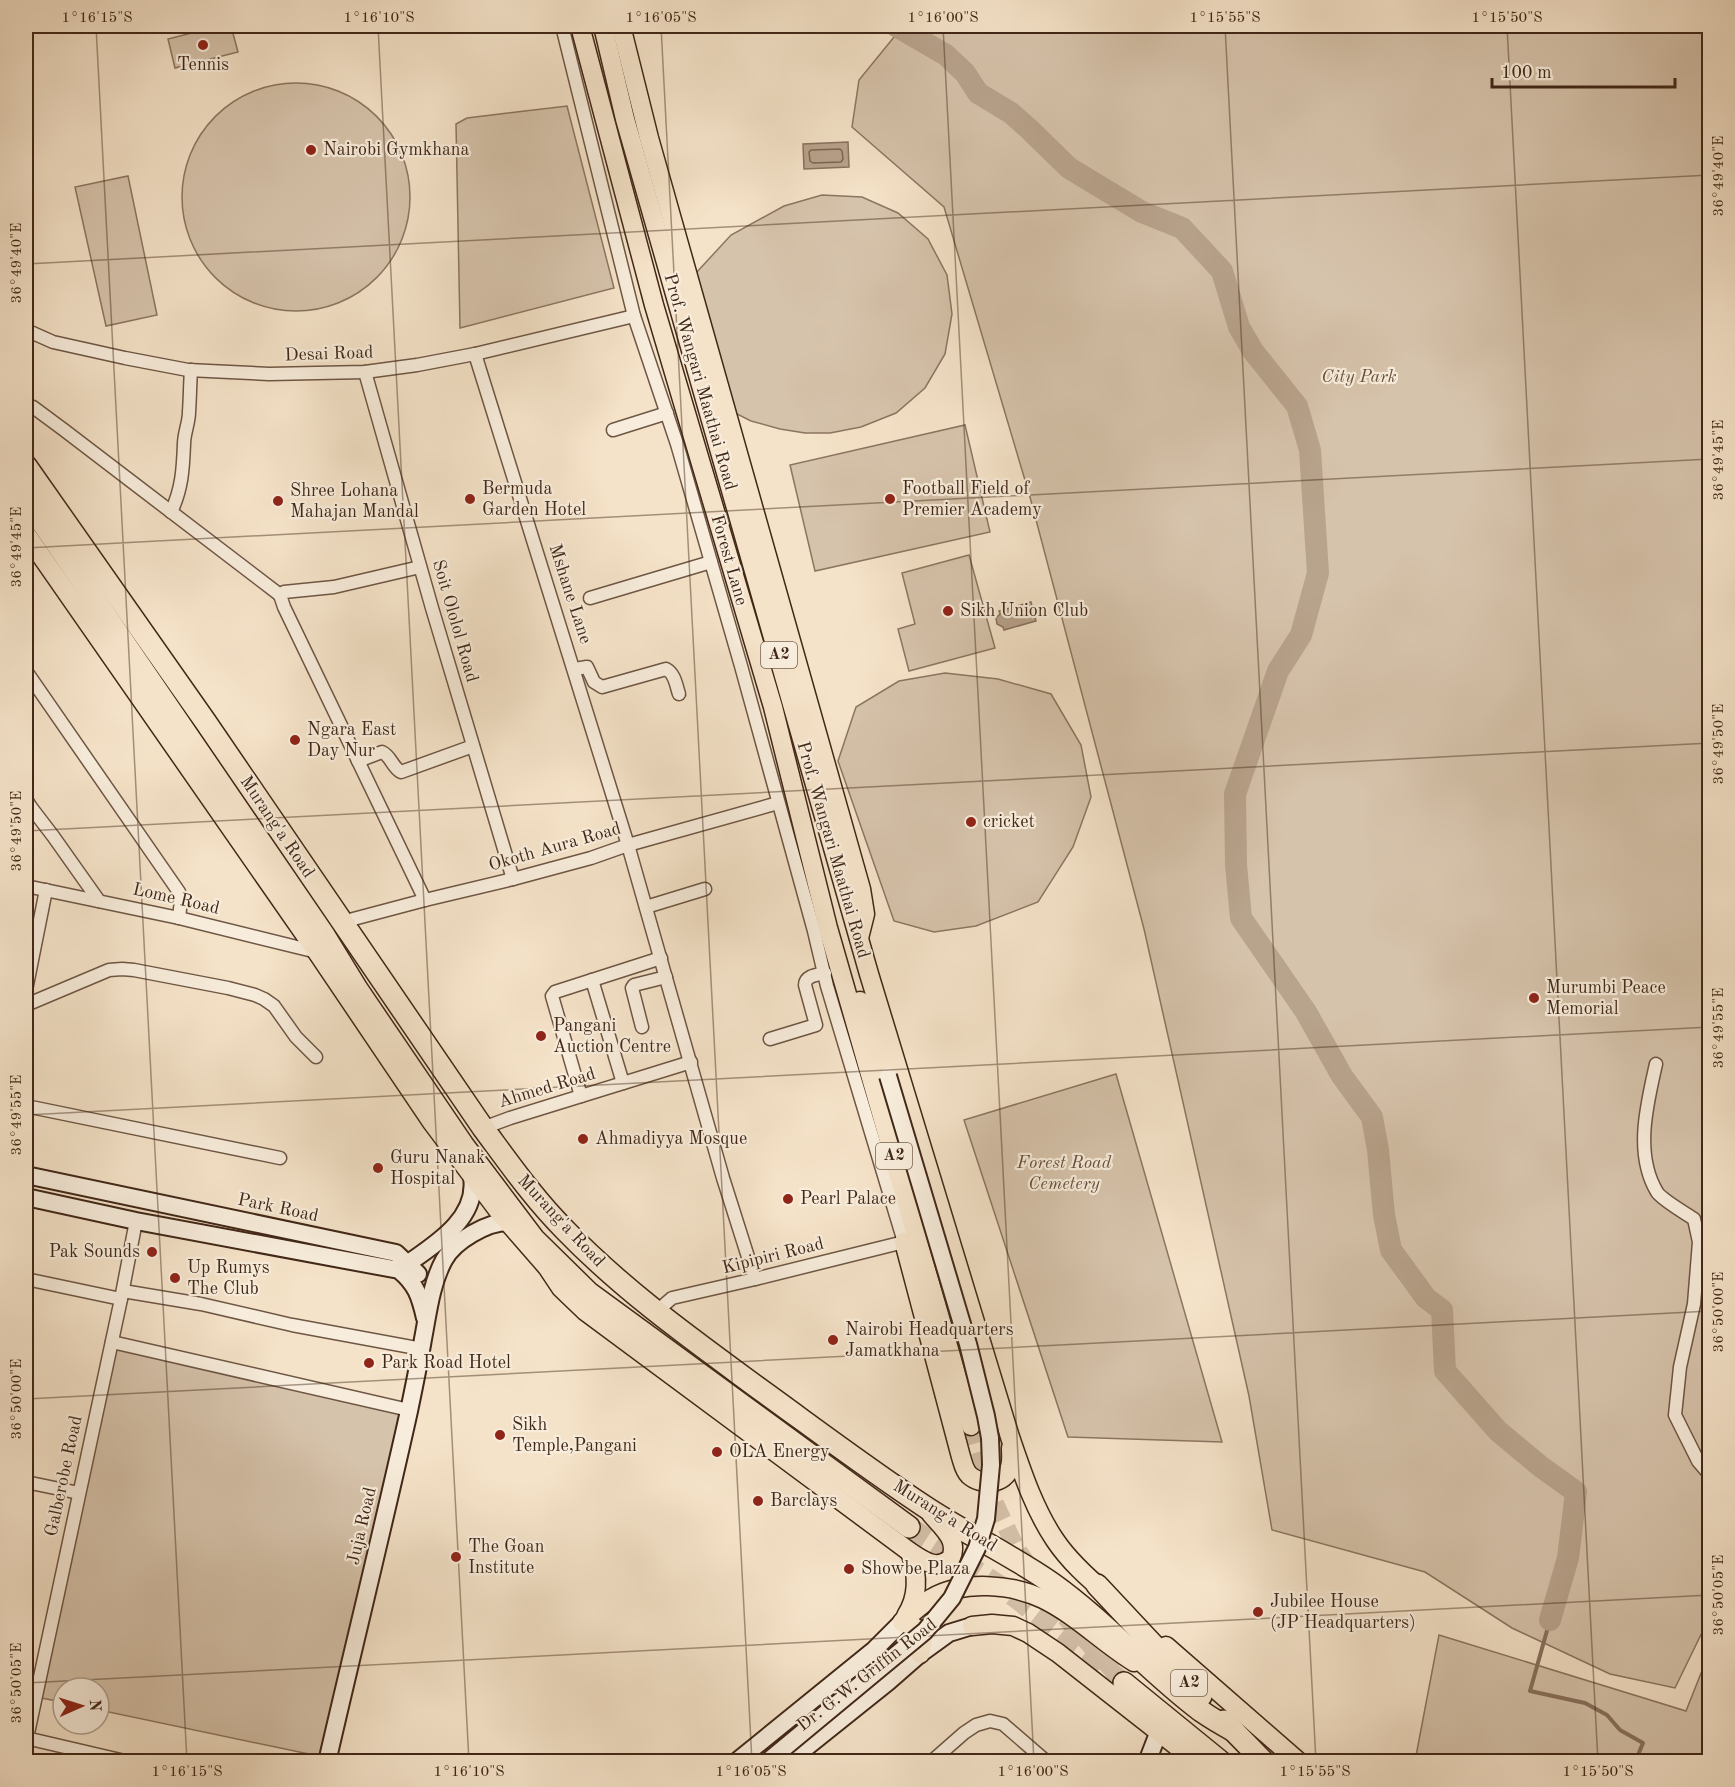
<svg xmlns="http://www.w3.org/2000/svg" width="1735" height="1787" font-family="'Old Standard TT',serif">
<style>
.green{fill:#d6c3ab;stroke:#8c7561;stroke-width:1.5}
.water{fill:#b8a38c;stroke:#88715d;stroke-width:1.5}
.lines{fill:none;stroke-linecap:round;stroke-linejoin:round}
.shore{stroke:#7c6552;stroke-width:1.5}
.stream{stroke:#88715d;stroke-width:4}
.river{stroke:#b8a38c;stroke-width:22}
.primary-tunnel{stroke:#d1bda5;stroke-width:18;stroke-dasharray:18 9;stroke-linecap:butt}
.highway-tunnel{stroke:#d1bda5;stroke-width:21;stroke-dasharray:21 10;stroke-linecap:butt}
.street-casing{stroke:#6e5644;stroke-width:15}
.secondary-casing{stroke:#412717;stroke-width:20}
.primary-casing{stroke:#412717;stroke-width:21}
.highway-casing{stroke:#412717;stroke-width:24}
.street{stroke:#f8eddc;stroke-width:12}
.secondary{stroke:#f8eddc;stroke-width:16}
.primary{stroke:#f5e3c9;stroke-width:18}
.highway{stroke:#f5e3c9;stroke-width:21}
.secondary-bridge-casing{stroke:#412717;stroke-width:20;stroke-linecap:butt}
.secondary-bridge{stroke:#f8eddc;stroke-width:16}
.ticks{fill:none;stroke:#412717;stroke-width:1.5;stroke-opacity:0.45}
.poi-dot{fill:#8f2418;stroke:#f8eddc;stroke-width:2}
.labels{text-anchor:middle;dominant-baseline:central;stroke-width:4.5;stroke-linejoin:round;paint-order:stroke}
.shield{fill:#f8eddc;stroke:#786252;stroke-width:1.5}
.shield-label{font-size:16px;font-weight:bold;fill:#412717}
.poi-label{font-size:18px;fill:#412717;stroke:#f8eddc;text-anchor:start}
.street-label{font-size:18px;fill:#412717;stroke:#f8eddc}
.park-label{font-size:18px;font-style:italic;fill:#664e3c;stroke:#f8eddc}
.neatline{fill:none;stroke:#412717;stroke-width:2}
.ticks-label{font-size:15px;text-anchor:middle;fill:#412717}
</style>
<rect width="100%" height="100%" fill="#f5e3c9"/>
<filter id="stains"><feTurbulence type="fractalNoise" baseFrequency=".00333" numOctaves="4"/><feColorMatrix values="0 0 0 0 .2 0 0 0 0 .09 0 0 0 0 .02 0 0 0 .5 -.17"/></filter>
<radialGradient id="worn" r=".72"><stop offset=".6" stop-color="#630" stop-opacity="0"/><stop offset="1" stop-color="#630" stop-opacity=".3"/></radialGradient>
<!-- green -->
<g class="green">
<polygon points="219,26 231,26 238,52 175,68 168,39"/>
<polygon points="903,26 1709,26 1710,1616 1675,1688 1610,1674 1512,1628 1425,1572 1272,1530 1249,1396 1144,929 1030,497 944,207 852,127 859,80"/>
<circle cx="296" cy="197" r="114"/>
<polygon points="567,106 614,288 460,328 456,124 467,118"/>
<polygon points="128,176 157,315 106,326 75,187"/>
<polygon points="822,195 862,197 898,213 928,239 947,275 952,314 945,354 925,388 896,413 861,427 830,433 805,433 780,429 751,421 735,413 696,273 731,235 784,206"/>
<polygon points="965,425 990,532 815,571 790,465"/>
<polygon points="969,555 995,648 909,671 898,629 915,624 902,573"/>
<polygon points="945,673 998,679 1051,694 1081,745 1091,797 1073,847 1038,902 976,926 934,932 894,921 838,761 856,707 899,681"/>
<polygon points="1116,1074 1222,1442 1068,1437 964,1120"/>
<polygon points="112,1342 409,1410 328,1758 99,1710 99,1688 63,1688 63,1702 35,1697"/>
<polygon points="1439,1635 1686,1711 1709,1653 1709,1761 1415,1761"/>
</g>
<!-- water -->
<g class="water">
<polygon points="848,142 849,167 804,169 803,144"/>
<polygon points="1031,602 1036,621 1004,630 1003,627 997,624 996,618 1000,614 999,611"/>
</g>
<g class="lines">
<!-- shore -->
<polygon class="shore" points="840,149 842,151 843,159 841,162 813,163 810,161 809,152 811,150"/>
<!-- stream -->
<polyline class="stream" points="1550,1620 1530,1691 1585,1703 1607,1715 1620,1730 1643,1743 1635,1762"/>
<!-- river -->
<polyline class="river" points="896,26 946,55 965,73 978,93 1011,113 1029,129 1069,168 1142,212 1182,228 1222,271 1239,327 1253,351 1297,406 1310,450 1318,573 1301,635 1278,671 1235,794 1236,865 1241,918 1306,1012 1342,1076 1372,1117 1378,1150 1384,1215 1391,1250 1426,1298 1442,1310 1445,1371 1498,1431 1540,1466 1576,1492 1568,1558 1550,1620"/>
<!-- primary-tunnel -->
<g class="primary-tunnel">
<polyline points="971,1426 991,1495 1016,1548 1030,1568"/>
<polyline points="1065,1617 1124,1683"/>
</g>
<!-- highway-tunnel -->
<polyline class="highway-tunnel" points="909,1527 1006,1590 1124,1683"/>
<!-- street casing -->
<g class="street-casing">
<g id="street">
<polyline points="562,26 634,316 677,444 741,666 814,931 827,986 904,1242 755,1279 672,1298 656,1312"/>
<polyline points="26,330 53,342 125,358 188,370 269,374 365,372 417,365 475,354 634,316"/>
<polyline points="475,354 628,845 723,1178 755,1279"/>
<polyline points="365,372 432,608 513,879"/>
<polyline points="26,405 33,407 64,430 280,595"/>
<polyline points="613,430 667,413"/>
<path d="M171,512C182,489 183,469 184,444C184,433 189,423 189,412C190,398 190,384 191,370"/>
<polyline points="420,567 334,587 284,592 280,595 284,607 425,900"/>
<polyline points="590,598 711,562"/>
<path d="M575,669L587,667L594,682L602,687L666,669C675,674 676,685 679,694"/>
<polyline points="26,671 179,892 181,900 179,918"/>
<path d="M358,761L382,752C391,756 392,767 401,772L473,746"/>
<polyline points="26,799 30,806 26,822"/>
<polyline points="30,806 53,836 99,901"/>
<polyline points="26,886 179,918 317,952"/>
<polyline points="646,907 705,889"/>
<polyline points="342,922 425,900 513,879 591,858 628,845 778,803"/>
<polyline points="592,980 623,1083"/>
<polyline points="26,990 46,890"/>
<polyline points="26,1005 109,970 122,969 134,970 228,988 255,995 264,999 274,1006 296,1037 316,1057"/>
<polyline points="642,1027 632,988 634,985 666,977"/>
<path d="M770,1039L816,1025L805,985C805,976 816,975 825,973"/>
<path d="M1656,1064C1647,1104 1634,1154 1657,1192C1661,1199 1685,1213 1694,1219L1699,1242L1694,1304L1680,1367L1675,1415L1698,1461L1710,1475"/>
<polyline points="581,1096 552,996 555,992 661,958"/>
<polyline points="26,1106 280,1158"/>
<polyline points="483,1128 510,1118 691,1062"/>
<polyline points="26,1279 121,1299"/>
<polyline points="123,1291 201,1304 292,1325 422,1349"/>
<polyline points="112,1342 409,1410"/>
<polyline points="26,1482 79,1493"/>
<polyline points="26,1738 129,1762"/>
<polyline points="27,1738 121,1299 136,1221"/>
<polyline points="931,1762 964,1733 976,1725 990,1721 1003,1724 1047,1762"/>
</g>
</g>
<!-- secondary casing -->
<g class="secondary-casing">
<g id="secondary">
<polyline points="26,1175 396,1253 418,1274"/>
<path d="M26,1197L136,1221L399,1270C416,1284 420,1296 425,1318"/>
<path d="M400,1269C429,1248 479,1221 472,1177"/>
<path d="M327,1762C354,1645 383,1528 409,1411C414,1387 419,1363 423,1339C428,1313 431,1284 444,1260C454,1241 487,1222 508,1222"/>
<polyline points="736,1762 874,1650 903,1621"/>
<polyline points="788,1762 888,1682 920,1654 949,1633 972,1626"/>
<polyline points="1147,1762 1159,1731"/>
</g>
</g>
<!-- primary casing -->
<g class="primary-casing">
<g id="primary">
<polyline points="580,26 654,305 773,707 828,928 971,1426"/>
<path d="M603,26L625,119L869,974L1010,1437C1022,1472 1034,1509 1055,1540C1069,1561 1088,1578 1107,1594"/>
<polyline points="621,26 649,138 861,889 865,914 859,938"/>
<path d="M26,534L317,952L431,1121L500,1213L547,1267L561,1288L585,1311L910,1552C924,1561 937,1571 951,1558C959,1540 942,1527 931,1514"/>
<polyline points="860,1001 888,1076"/>
<path d="M904,1242L961,1457C963,1463 964,1470 969,1475C981,1486 1005,1485 1010,1467C1012,1461 1011,1454 1011,1448"/>
<path d="M906,1616C919,1596 918,1574 910,1552"/>
<path d="M903,1621C912,1613 921,1604 932,1598C963,1580 1012,1584 1043,1599C1076,1615 1103,1643 1134,1662"/>
<path d="M902,1622C922,1629 926,1633 920,1654"/>
<polyline points="972,1626 992,1624 1013,1626 1028,1633 1058,1653 1197,1762"/>
<polyline points="1166,1646 1299,1762"/>
</g>
</g>
<!-- highway casing -->
<g class="highway-casing">
<g id="highway">
<path d="M26,466L205,721L483,1128C509,1163 534,1199 565,1230C624,1291 693,1340 761,1390C815,1429 868,1469 924,1506C966,1534 1012,1555 1053,1584C1106,1622 1149,1672 1201,1711C1211,1718 1223,1725 1234,1731"/>
<polyline points="26,499 324,935 357,989 463,1145 534,1239 589,1293 909,1527"/>
<polyline points="1097,1585 1201,1696"/>
<polyline points="1124,1683 1221,1762"/>
<polyline points="1224,1721 1264,1762"/>
</g>
</g>
<!-- street -->
<use href="#street" class="street"/>
<!-- secondary -->
<use href="#secondary" class="secondary"/>
<!-- primary -->
<use href="#primary" class="primary"/>
<!-- highway -->
<use href="#highway" class="highway"/>
<!-- secondary-bridge casing -->
<g class="secondary-bridge-casing">
<polyline id="secondary-bridge" points="767,1762 925,1631 952,1598 977,1548 986,1519 991,1465 990,1438 986,1416 968,1344 888,1076"/>
</g>
<!-- secondary-bridge -->
<use href="#secondary-bridge" class="secondary-bridge"/>
</g>
<!-- ticks -->
<path class="ticks" d="M96,26L187,1762M378,26L469,1762M661,26L752,1762M943,26L1034,1762M1225,26L1316,1762M1507,26L1598,1762M26,264L1710,175M26,548L1710,459M26,831L1710,743M26,1115L1710,1027M26,1399L1710,1311M26,1683L1710,1595"/>
<!-- markers -->
<g class="poi-dot">
<circle cx="203" cy="45" r="6"/>
<circle cx="311" cy="150" r="6"/>
<circle cx="470" cy="499" r="6"/>
<circle cx="890" cy="499" r="6"/>
<circle cx="278" cy="501" r="6"/>
<circle cx="948" cy="611" r="6"/>
<circle cx="295" cy="740" r="6"/>
<circle cx="971" cy="822" r="6"/>
<circle cx="1534" cy="998" r="6"/>
<circle cx="541" cy="1036" r="6"/>
<circle cx="583" cy="1139" r="6"/>
<circle cx="378" cy="1168" r="6"/>
<circle cx="788" cy="1199" r="6"/>
<circle cx="152" cy="1252" r="6"/>
<circle cx="175" cy="1278" r="6"/>
<circle cx="833" cy="1340" r="6"/>
<circle cx="369" cy="1363" r="6"/>
<circle cx="500" cy="1435" r="6"/>
<circle cx="717" cy="1452" r="6"/>
<circle cx="758" cy="1501" r="6"/>
<circle cx="456" cy="1557" r="6"/>
<circle cx="849" cy="1569" r="6"/>
<circle cx="1258" cy="1612" r="6"/>
</g>
<g class="labels">
<!-- shield labels -->
<g class="shield">
<rect x="761" y="642" width="36" height="26" rx="4.5"/>
<rect x="876" y="1143" width="36" height="26" rx="4.5"/>
<rect x="1171" y="1670" width="36" height="26" rx="4.5"/>
</g>
<g class="shield-label">
<text x="779" y="655">A2</text>
<text x="894" y="1156">A2</text>
<text x="1189" y="1683">A2</text>
</g>
<!-- poi labels -->
<g class="poi-label">
<text x="203" y="65" text-anchor="middle">Tennis</text>
<text x="323" y="150">Nairobi Gymkhana</text>
<text x="482" y="489">Bermuda<tspan x="482" dy="21">Garden Hotel</tspan></text>
<text x="902" y="489">Football Field of<tspan x="902" dy="21">Premier Academy</tspan></text>
<text x="290" y="491">Shree Lohana<tspan x="290" dy="21">Mahajan Mandal</tspan></text>
<text x="960" y="611">Sikh Union Club</text>
<text x="307" y="730">Ngara East<tspan x="307" dy="21">Day Nur</tspan></text>
<text x="983" y="822">cricket</text>
<text x="1546" y="988">Murumbi Peace<tspan x="1546" dy="21">Memorial</tspan></text>
<text x="553" y="1026">Pangani<tspan x="553" dy="21">Auction Centre</tspan></text>
<text x="595" y="1139">Ahmadiyya Mosque</text>
<text x="390" y="1158">Guru Nanak<tspan x="390" dy="21">Hospital</tspan></text>
<text x="800" y="1199">Pearl Palace</text>
<text x="140" y="1252" text-anchor="end">Pak Sounds</text>
<text x="187" y="1268">Up Rumys<tspan x="187" dy="21">The Club</tspan></text>
<text x="845" y="1330">Nairobi Headquarters<tspan x="845" dy="21">Jamatkhana</tspan></text>
<text x="381" y="1363">Park Road Hotel</text>
<text x="512" y="1425">Sikh<tspan x="512" dy="21">Temple,Pangani</tspan></text>
<text x="729" y="1452">OLA Energy</text>
<text x="770" y="1501">Barclays</text>
<text x="468" y="1547">The Goan<tspan x="468" dy="21">Institute</tspan></text>
<text x="861" y="1569">Showbe Plaza</text>
<text x="1270" y="1602">Jubilee House<tspan x="1270" dy="21">(JP Headquarters)</tspan></text>
</g>
<!-- street labels -->
<g class="street-label">
<text transform="translate(329 354) rotate(-2)">Desai Road</text>
<text transform="translate(700 382) rotate(74)">Prof. Wangari Maathai Road</text>
<text transform="translate(729 560) rotate(74)">Forest Lane</text>
<text transform="translate(570 594) rotate(72)">Mshane Lane</text>
<text transform="translate(455 621) rotate(74)">Soit Ololol Road</text>
<text transform="translate(277 827) rotate(56)">Murang'a Road</text>
<text transform="translate(555 847) rotate(-16)">Okoth Aura Road</text>
<text transform="translate(833 850) rotate(74)">Prof. Wangari Maathai Road</text>
<text transform="translate(176 899) rotate(13)">Lome Road</text>
<text transform="translate(547 1088) rotate(-17)">Ahmed Road</text>
<text transform="translate(278 1208) rotate(12)">Park Road</text>
<text transform="translate(561 1221) rotate(47)">Murang'a Road</text>
<text transform="translate(773 1256) rotate(-14)">Kipipiri Road</text>
<text transform="translate(64 1476) rotate(-78)">Galberobe Road</text>
<text transform="translate(945 1516) rotate(32)">Murang'a Road</text>
<text transform="translate(362 1526) rotate(-77)">Juja Road</text>
<text transform="translate(867 1675) rotate(-38)">Dr. G.W. Griffin Road</text>
</g>
<!-- park labels -->
<g class="park-label">
<text x="1359" y="377">City Park</text>
<text x="1064" y="1163">Forest Road<tspan x="1064" dy="21">Cemetery</tspan></text>
</g>
</g>
<!-- margin -->
<rect width="1735" height="1787" fill="none" stroke="#f5e3c9" stroke-width="66"/>
<!-- north arrow -->
<g transform="translate(81 1706) rotate(87)"><circle r="28" fill="#f8eddc" stroke="#af9e8d" stroke-width="1.5"/>
<path d="M0-4.5L10 22L0 15L-10 22Z" fill="#8f2418"/>
<text y="-9" font-size="16" font-weight="bold" text-anchor="middle" fill="#412717">N</text>
</g>
<!-- scale -->
<path d="M1492 78v9h183v-9" fill="none" stroke="#412717" stroke-width="3"/>
<text x="1501" y="78" font-size="18" fill="#412717" stroke="#f8eddc" stroke-width="4.5" paint-order="stroke">100 m</text>
<rect x="33" y="33" width="1669" height="1721" class="neatline"/>
<g class="ticks-label">
<text x="97" y="22">1°16'15"S</text>
<text x="379" y="22">1°16'10"S</text>
<text x="661" y="22">1°16'05"S</text>
<text x="943" y="22">1°16'00"S</text>
<text x="1225" y="22">1°15'55"S</text>
<text x="1507" y="22">1°15'50"S</text>
<text transform="translate(1718 176) rotate(-90)" y="5">36°49'40"E</text>
<text transform="translate(16 263) rotate(-90)" y="5">36°49'40"E</text>
<text transform="translate(1718 460) rotate(-90)" y="5">36°49'45"E</text>
<text transform="translate(16 547) rotate(-90)" y="5">36°49'45"E</text>
<text transform="translate(1718 744) rotate(-90)" y="5">36°49'50"E</text>
<text transform="translate(16 831) rotate(-90)" y="5">36°49'50"E</text>
<text transform="translate(1718 1028) rotate(-90)" y="5">36°49'55"E</text>
<text transform="translate(16 1115) rotate(-90)" y="5">36°49'55"E</text>
<text transform="translate(1718 1312) rotate(-90)" y="5">36°50'00"E</text>
<text transform="translate(16 1399) rotate(-90)" y="5">36°50'00"E</text>
<text transform="translate(1718 1595) rotate(-90)" y="5">36°50'05"E</text>
<text transform="translate(16 1683) rotate(-90)" y="5">36°50'05"E</text>
<text x="187" y="1776">1°16'15"S</text>
<text x="469" y="1776">1°16'10"S</text>
<text x="751" y="1776">1°16'05"S</text>
<text x="1033" y="1776">1°16'00"S</text>
<text x="1315" y="1776">1°15'55"S</text>
<text x="1598" y="1776">1°15'50"S</text>
</g>
<rect width="100%" height="100%" filter="url(#stains)"/>
<rect width="100%" height="100%" fill="url(#worn)"/>
</svg>
